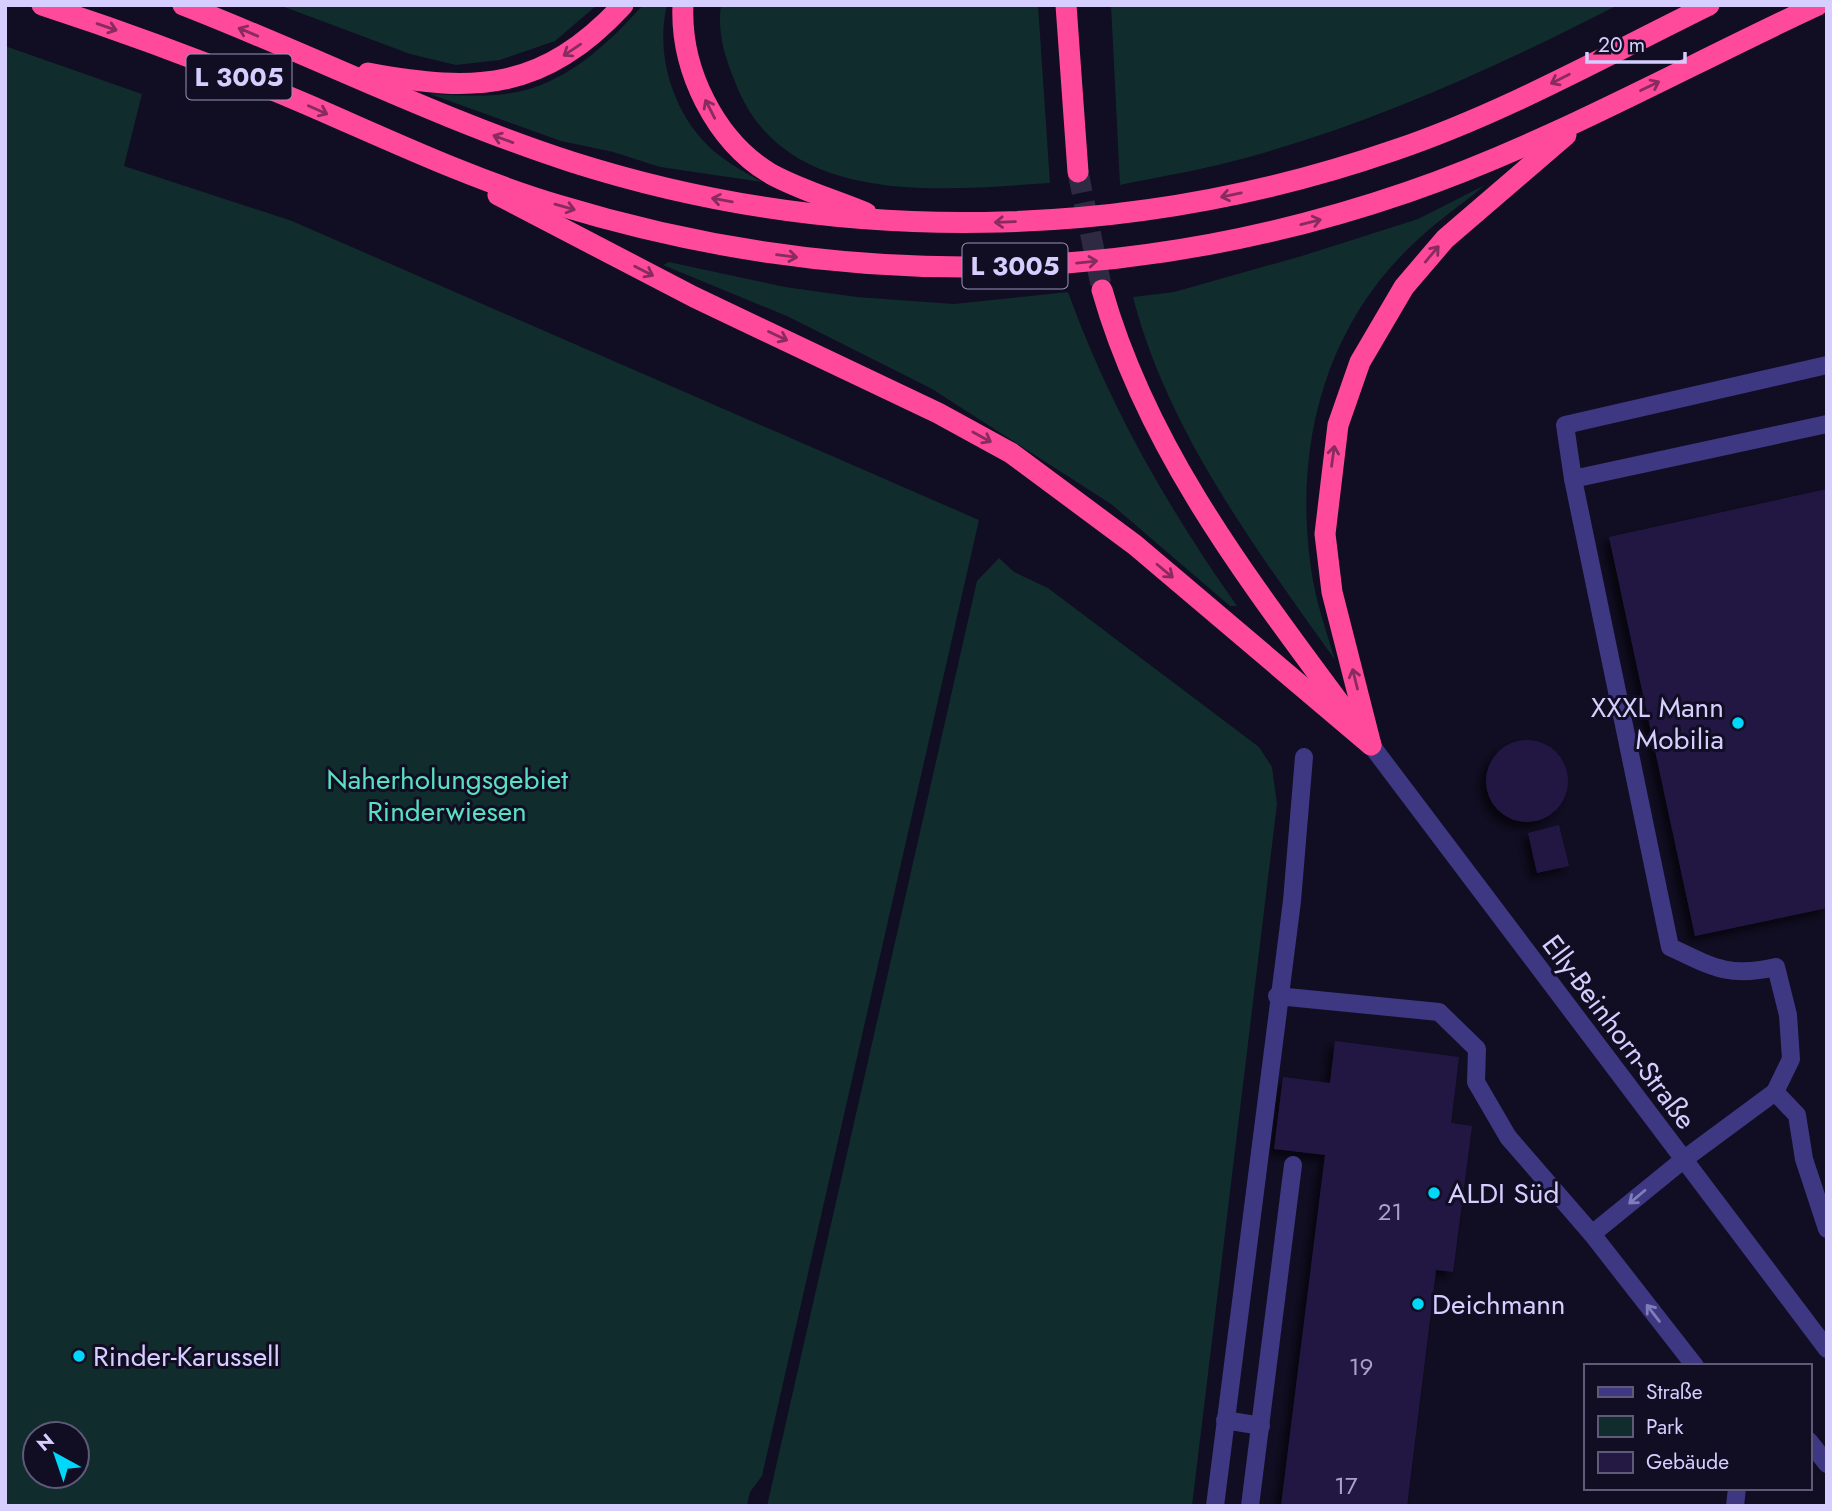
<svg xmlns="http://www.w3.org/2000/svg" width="1832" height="1511" font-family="Jost,sans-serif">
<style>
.green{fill:#102c2c;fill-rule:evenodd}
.building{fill:#231943;filter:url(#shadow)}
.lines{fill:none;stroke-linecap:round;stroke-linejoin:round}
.highway-tunnel{stroke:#2e2a43;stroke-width:21;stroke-dasharray:21 10;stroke-linecap:butt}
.minor{stroke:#3d3881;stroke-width:18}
.highway{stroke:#ff499a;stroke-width:21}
.oneway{stroke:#882b5e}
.oneway2{stroke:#817cba}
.poi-dot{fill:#00d7f9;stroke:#110d22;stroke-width:2.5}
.labels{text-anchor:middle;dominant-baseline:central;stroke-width:6;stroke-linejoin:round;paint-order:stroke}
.number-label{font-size:24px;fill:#a8a1d0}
.shield{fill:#110d22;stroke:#9a94bd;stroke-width:2}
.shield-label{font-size:26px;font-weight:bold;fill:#d5ceff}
.poi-label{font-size:28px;fill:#d5ceff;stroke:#110d22;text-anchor:start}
.park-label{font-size:28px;fill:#59e0c3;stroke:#110d22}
.street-label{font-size:28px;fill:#d5ceff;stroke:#110d22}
</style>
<defs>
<filter id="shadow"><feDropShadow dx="-6" dy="6" stdDeviation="3.5" flood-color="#0009"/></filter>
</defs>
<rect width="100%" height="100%" fill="#110d22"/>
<!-- green -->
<g class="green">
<polygon points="279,5 597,5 555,41 500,60 456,65 410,54"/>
<path d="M643,5H667C654,59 676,122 720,156C733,166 748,174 762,182L660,167L613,152L561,141L430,94C454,95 481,97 505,94C563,87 606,46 643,5Z"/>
<path d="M721,5H1038L1050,183C941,190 783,209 735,82C725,57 717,33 721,5Z"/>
<path d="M1111,5H1618C1495,68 1368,126 1234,161C1196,171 1158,177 1120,185Z"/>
<path d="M5,46L142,94L124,166L292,221L979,520L762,1476L750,1492L747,1506H5ZM35,1434H77V1476H35Z"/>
<path d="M1485,185C1461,205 1433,224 1411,246C1323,330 1294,450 1311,568C1315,599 1326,630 1335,660C1256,549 1167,430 1133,297L1174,292L1305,255L1418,219Z"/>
<path d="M669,262L785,287L857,297L954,304L1068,292C1109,406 1168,508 1237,606H1230L1111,504L932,389L789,317L663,265Z"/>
<polygon points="999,558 1014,572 1048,588 1259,747 1272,767 1277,804 1192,1506 767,1506 977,581"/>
</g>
<!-- building -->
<g class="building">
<polygon points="1827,489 1827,908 1695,936 1609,537"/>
<circle cx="1527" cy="781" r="41"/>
<polygon points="1559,825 1569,866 1537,873 1528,833"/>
<polygon points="1335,1041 1459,1057 1451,1123 1472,1126 1453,1272 1436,1270 1407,1506 1281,1506 1325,1155 1274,1149 1283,1077 1330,1083"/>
</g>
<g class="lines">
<!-- highway-tunnel -->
<polyline class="highway-tunnel" points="1078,172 1102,290"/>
<!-- minor -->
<g class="minor">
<polyline points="1573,479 1827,424"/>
<polyline points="1371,745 1827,1349"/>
<polyline points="1277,996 1439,1012 1477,1049 1476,1082 1508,1137 1592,1234 1695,1366"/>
<polyline points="1775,1092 1797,1115 1804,1159 1827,1229"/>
<path d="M1592,1234L1683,1160L1775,1092L1791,1059L1788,1015L1776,967C1729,978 1712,967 1670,947L1573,479L1565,425L1827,365"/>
<polyline points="1225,1420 1261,1426"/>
<polyline points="1809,1441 1827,1464"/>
<polyline points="1215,1506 1292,901 1304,757"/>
<polyline points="1250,1506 1293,1165"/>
<polyline points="1735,1506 1737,1488"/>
</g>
<!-- highway -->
<g class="highway">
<path d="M42,5C131,34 219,67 306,104C389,140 471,179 558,205C840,291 1129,288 1408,192C1550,143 1682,68 1818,5"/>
<path d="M183,5C314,56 439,119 572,162C839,247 1130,242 1395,150C1504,113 1605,56 1709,5"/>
<path d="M683,5C680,69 715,141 771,174C800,190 835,200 866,213"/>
<polyline points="1066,5 1078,172"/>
<path d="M368,73C477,93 543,91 623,5"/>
<polyline points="498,195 694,297 938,413 1011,453 1135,545 1371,745"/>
<path d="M1102,290C1148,452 1251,583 1349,716"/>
<polyline points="1371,745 1332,592 1325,534 1338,425 1360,362 1404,287 1445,239 1566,135"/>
</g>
</g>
<!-- one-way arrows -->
<defs><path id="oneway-shaft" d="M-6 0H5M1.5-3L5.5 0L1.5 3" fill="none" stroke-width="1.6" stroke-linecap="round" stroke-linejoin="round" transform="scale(1.75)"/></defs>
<g class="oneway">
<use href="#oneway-shaft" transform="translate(107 27) rotate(19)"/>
<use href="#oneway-shaft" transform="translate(248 32) rotate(-157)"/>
<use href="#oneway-shaft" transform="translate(572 50) rotate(146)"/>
<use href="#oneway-shaft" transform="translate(1560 79) rotate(153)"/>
<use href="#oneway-shaft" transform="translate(1650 86) rotate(-26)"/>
<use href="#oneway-shaft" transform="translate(710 109) rotate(-117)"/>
<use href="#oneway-shaft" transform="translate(318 110) rotate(24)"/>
<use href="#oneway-shaft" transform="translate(503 139) rotate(-160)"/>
<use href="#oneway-shaft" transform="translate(1231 195) rotate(168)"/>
<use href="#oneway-shaft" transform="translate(722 200) rotate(-170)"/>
<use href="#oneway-shaft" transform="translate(565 207) rotate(16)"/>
<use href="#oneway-shaft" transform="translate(1005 222) rotate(178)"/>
<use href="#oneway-shaft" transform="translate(1311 222) rotate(-14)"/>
<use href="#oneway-shaft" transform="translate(1432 254) rotate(-50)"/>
<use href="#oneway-shaft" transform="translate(787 256) rotate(7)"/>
<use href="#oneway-shaft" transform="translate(1087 262) rotate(-6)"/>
<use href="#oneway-shaft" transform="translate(644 271) rotate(27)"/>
<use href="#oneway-shaft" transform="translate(778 336) rotate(25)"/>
<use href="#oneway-shaft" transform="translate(982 437) rotate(29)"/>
<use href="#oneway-shaft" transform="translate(1333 456) rotate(-82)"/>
<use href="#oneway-shaft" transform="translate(1165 571) rotate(40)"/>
<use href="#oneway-shaft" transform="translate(1355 679) rotate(-104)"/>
</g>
<g class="oneway2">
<use href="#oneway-shaft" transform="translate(1637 1197) rotate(140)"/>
<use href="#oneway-shaft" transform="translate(1653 1313) rotate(-128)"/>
</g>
<!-- markers -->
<g class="poi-dot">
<circle cx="1738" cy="723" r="7"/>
<circle cx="1434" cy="1193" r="7"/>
<circle cx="1418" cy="1304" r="7"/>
<circle cx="79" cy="1356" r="7"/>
</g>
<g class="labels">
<!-- number labels -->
<g class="number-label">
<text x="1390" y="1211">21</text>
<text x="1361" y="1366">19</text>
<text x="1346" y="1485">17</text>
</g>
<!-- shield labels -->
<g class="shield">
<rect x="186.5" y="54.5" width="105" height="45" rx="5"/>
<rect x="962.5" y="243.5" width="105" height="45" rx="5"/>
</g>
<g class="shield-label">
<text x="239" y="77">L 3005</text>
<text x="1015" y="266">L 3005</text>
</g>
<!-- poi labels -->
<g class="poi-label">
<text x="1724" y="707" text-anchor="end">XXXL Mann<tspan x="1724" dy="32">Mobilia</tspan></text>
<text x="1448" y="1193">ALDI Süd</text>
<text x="1432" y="1304">Deichmann</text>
<text x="93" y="1356">Rinder-Karussell</text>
</g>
<!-- park labels -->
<g class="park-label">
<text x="447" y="779">Naherholungsgebiet<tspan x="447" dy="32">Rinderwiesen</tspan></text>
</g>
<!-- street labels -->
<g class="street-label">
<text transform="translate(1619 1032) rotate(53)">Elly-Beinhorn-Straße</text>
</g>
</g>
<!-- border -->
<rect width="1832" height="1511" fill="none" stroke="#d5ceff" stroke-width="14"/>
<!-- legend -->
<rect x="1584" y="1364" width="228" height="126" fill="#110d22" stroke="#5f5a7a" stroke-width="2"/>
<rect x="1598" y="1387" width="35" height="10" fill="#3d3881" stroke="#5f5a7a" stroke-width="2"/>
<text x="1646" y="1399" font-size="21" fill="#d5ceff">Straße</text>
<rect x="1598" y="1416" width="35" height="21" fill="#102c2c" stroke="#5f5a7a" stroke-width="2"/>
<text x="1646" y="1434" font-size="21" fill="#d5ceff">Park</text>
<rect x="1598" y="1452" width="35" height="21" fill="#231943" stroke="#5f5a7a" stroke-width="2"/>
<text x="1646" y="1469" font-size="21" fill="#d5ceff">Gebäude</text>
<!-- north arrow -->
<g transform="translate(56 1455) rotate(320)"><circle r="33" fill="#110d22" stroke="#5f5a7a" stroke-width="2"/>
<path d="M0-5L12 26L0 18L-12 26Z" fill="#00d7f9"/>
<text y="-10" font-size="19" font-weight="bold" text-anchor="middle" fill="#d5ceff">N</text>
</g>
<!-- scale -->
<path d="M1587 52v10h98v-10" fill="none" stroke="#d5ceff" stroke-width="3.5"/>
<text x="1598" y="52" font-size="21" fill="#d5ceff" stroke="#110d22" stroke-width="5" paint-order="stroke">20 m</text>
</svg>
